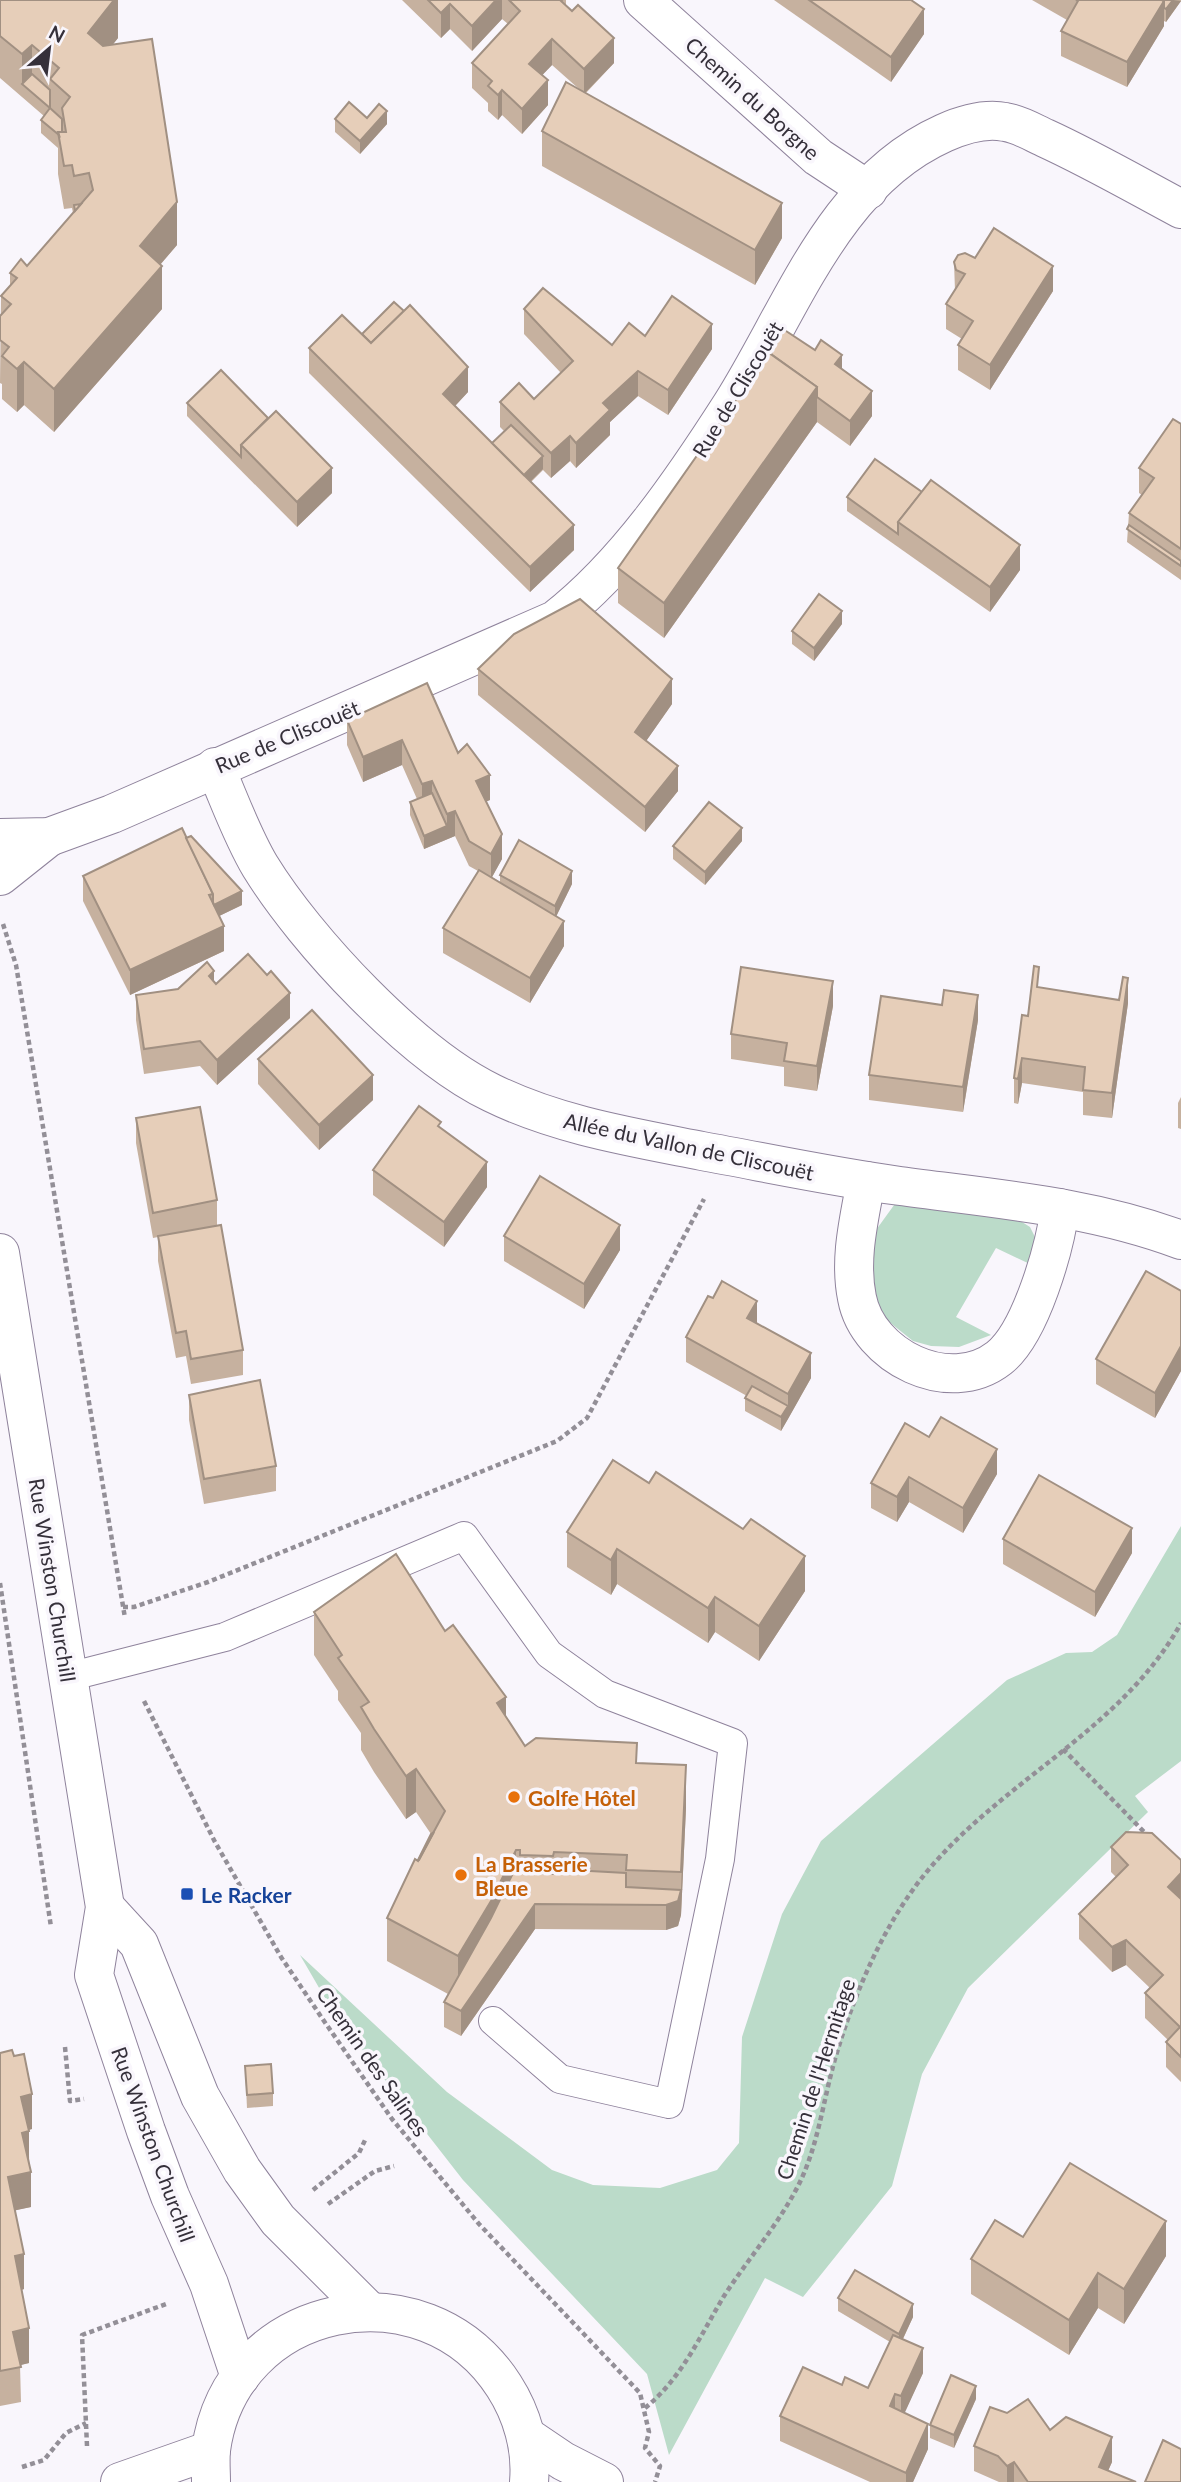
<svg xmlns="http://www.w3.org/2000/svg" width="1181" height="2482" font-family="Lato,sans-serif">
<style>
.green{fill:#bbdbc9}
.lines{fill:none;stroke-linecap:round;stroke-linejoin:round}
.service-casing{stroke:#8f839c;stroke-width:30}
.minor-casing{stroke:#8f839c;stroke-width:40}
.tertiary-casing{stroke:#8f839c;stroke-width:40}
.secondary-casing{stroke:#8f839c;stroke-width:40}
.path{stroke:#938f97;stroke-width:4.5;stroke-dasharray:5 3.5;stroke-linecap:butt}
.service{stroke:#fff;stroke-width:28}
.minor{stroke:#fff;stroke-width:38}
.tertiary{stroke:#fff;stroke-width:38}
.secondary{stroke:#fff;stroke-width:38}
.wall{fill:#c6b19f}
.shaded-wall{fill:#a19082}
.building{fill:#e6ceb9;stroke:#a19082;stroke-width:2}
.food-dot{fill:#e8710a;stroke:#f9f6fc;stroke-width:2.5}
.transit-dot{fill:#1a4fb4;stroke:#f9f6fc;stroke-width:2.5}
.labels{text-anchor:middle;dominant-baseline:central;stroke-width:7;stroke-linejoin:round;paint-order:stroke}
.street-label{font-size:21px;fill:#35303a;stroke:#f9f6fc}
.food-label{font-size:21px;font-weight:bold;fill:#c56008;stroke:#f9f6fc;text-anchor:start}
.transit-label{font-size:21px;font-weight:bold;fill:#164399;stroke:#f9f6fc;text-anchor:start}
</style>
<rect width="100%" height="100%" fill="#f9f6fc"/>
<!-- green -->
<g class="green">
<polygon points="897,1201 1022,1222 1030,1227 1038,1243 1032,1265 996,1248 956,1317 991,1335 959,1347 931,1346 913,1341 888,1321 868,1287 876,1230"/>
<polygon points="1181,1526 1181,1761 1135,1796 1148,1812 968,1988 922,2074 892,2186 803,2297 765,2278 669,2455 647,2374 463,2180 336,2017 300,1955 447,2092 552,2170 593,2185 660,2188 717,2170 739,2143 742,2037 782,1914 821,1841 1007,1680 1066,1653 1092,1652 1117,1635"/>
</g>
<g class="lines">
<!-- service casing -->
<g class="service-casing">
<polyline id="service" points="68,1677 225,1637 464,1536 549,1654 605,1694 733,1743 720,1859 669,2104 560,2079 493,2021"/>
</g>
<!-- minor casing -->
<g class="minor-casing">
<g id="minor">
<polyline points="643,0 818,157 868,190"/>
<path d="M215,767C229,799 242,836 260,866C306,941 413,1055 492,1093C557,1125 631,1137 702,1151C768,1163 833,1177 900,1186C996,1199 1090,1206 1181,1240"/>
<path d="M0,838L49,837L112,814L555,620C626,565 684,479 732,404C792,309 834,182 944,133C962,125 985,118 1005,122C1019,124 1032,132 1045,138C1091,159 1136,185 1181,209"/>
<polyline points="0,876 49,837"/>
<path d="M866,1181C859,1220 849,1259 857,1298C868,1356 949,1397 999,1358C1031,1333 1055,1247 1060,1208"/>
</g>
</g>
<!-- tertiary casing -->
<g class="tertiary-casing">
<polyline id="tertiary" points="120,2482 211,2450"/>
</g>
<!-- secondary casing -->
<g class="secondary-casing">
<g id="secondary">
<polyline points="0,1253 105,1907 94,1975 146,2131 170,2196 209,2284 240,2377"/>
<polyline points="105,1907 139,1944 200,2096 242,2170 278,2220 369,2311"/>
<polyline points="526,2436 563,2461 604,2482"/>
<path d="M211,2482C211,2472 210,2460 211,2450C231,2302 424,2262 504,2386C522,2414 532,2448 529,2482"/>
</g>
</g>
<!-- path -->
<g class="path">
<polyline points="3,924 16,965 125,1618"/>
<polyline points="0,1583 51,1927"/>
<polyline points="123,1607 134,1607 208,1582 557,1441 587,1418 704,1199"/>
<polyline points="144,1701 215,1842 281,1957 324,2021 392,2119 479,2224 640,2393 649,2432 645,2448 660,2466 655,2482"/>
<polyline points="1063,1749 1149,1837"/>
<polyline points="65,2047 70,2101 84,2099"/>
<polyline points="313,2190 359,2153 366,2138"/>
<polyline points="328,2204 375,2171 394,2166"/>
<path d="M645,2408C682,2378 700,2336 724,2296C748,2259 778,2225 798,2186C818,2147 823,2101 835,2059C852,2001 877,1940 912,1891C986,1787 1119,1736 1181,1623"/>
<polyline points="87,2446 82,2335 166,2304"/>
<polyline points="22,2467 44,2460 66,2433 86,2423"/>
</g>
<!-- service -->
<use href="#service" class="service"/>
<!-- minor -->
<use href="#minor" class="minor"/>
<!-- tertiary -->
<use href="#tertiary" class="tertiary"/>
<!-- secondary -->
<use href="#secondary" class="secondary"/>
</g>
<!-- wall -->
<g class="wall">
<polygon points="0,0 118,0 118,38 113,44 177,245 160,265 162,309 54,432 24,405 17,412 2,399 2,384 0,383 1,296 10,286 10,273 27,266 73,213 72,208 64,209 58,174 58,148 41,133 41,120 44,116 0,78"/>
<polygon points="402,0 566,0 566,6 614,63 586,93 782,238 755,285 542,166 542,131 579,89 552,65 542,75 548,105 522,134 502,115 498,120 488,111 488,103 472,88 472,63 508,24 502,19 472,51 450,29 441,38"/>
<polygon points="774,0 911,0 924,34 891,82"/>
<polygon points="1032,0 1181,0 1181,1 1166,22 1164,21 1164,26 1127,87 1061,56 1061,31 1067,20"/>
<polygon points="367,118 387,124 360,154 335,132 335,119"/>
<polygon points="975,258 1053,291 990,390 958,370 958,345 962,339 946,329 946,304 955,291 954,262"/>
<polygon points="524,309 612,345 645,336 712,349 668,415 638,396 610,422 610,435 576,468 570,461 551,478 543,470 531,482 574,550 530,592 309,373 309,348 362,334 468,392 455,406 492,443 504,431 500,427 500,402 534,399 561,373 524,334"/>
<polygon points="771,354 842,369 872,416 850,446 817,422 664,638 618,603 618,568"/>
<polygon points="187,403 332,493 297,527 187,416"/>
<polygon points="1181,424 1181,580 1127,542 1129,513 1142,495 1139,493 1139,468"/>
<polygon points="922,492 1020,570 990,612 847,511 847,497"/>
<polygon points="842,624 814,661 792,644 792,631"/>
<polygon points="478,669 672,704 646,741 678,791 645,832 478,695"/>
<polygon points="347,720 458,753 490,800 486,801 502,859 492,877 500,882 500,875 572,884 556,916 564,946 530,1003 443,953 443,928 478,871 469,866 455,836 424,849 410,815 410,802 417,799 402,765 363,782 347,745"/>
<polygon points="186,838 242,905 219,916 224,951 130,995 83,901 83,876"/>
<polygon points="742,841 705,885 673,859 673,846"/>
<polygon points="214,982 290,1018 217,1085 200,1066 144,1074 136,1020 136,995 178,989"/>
<polygon points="1039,987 1128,1003 1112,1118 1083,1115 1083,1092 1022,1083 1018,1104 1014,1103 1014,1078 1028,1016"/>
<polygon points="942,1005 978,1020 963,1112 869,1100 869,1075"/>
<polygon points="833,1006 817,1091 784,1086 784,1067 731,1059 731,1034"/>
<polygon points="258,1059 373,1100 319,1150 258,1084"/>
<polygon points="1181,1097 1181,1129 1178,1128 1178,1103"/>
<polygon points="136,1118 217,1200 217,1225 243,1350 243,1375 191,1384 186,1356 176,1358 158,1261 158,1237 153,1238 136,1143"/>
<polygon points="441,1129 487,1187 444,1247 373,1195 373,1170"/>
<polygon points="504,1236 620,1250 584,1309 504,1261"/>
<polygon points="1181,1291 1181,1371 1155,1418 1096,1384 1096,1359"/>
<polygon points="757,1323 811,1378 781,1431 745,1411 745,1398 747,1396 686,1362 686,1337"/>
<polygon points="189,1395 276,1466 276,1491 204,1504 189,1420"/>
<polygon points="929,1437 997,1474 963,1533 909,1502 897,1522 871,1508 871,1483"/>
<polygon points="567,1532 805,1591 759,1661 715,1632 708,1643 617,1584 611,1595 567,1567"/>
<polygon points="1003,1539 1132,1553 1095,1617 1003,1564"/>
<polygon points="314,1612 445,1631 525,1746 637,1763 686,1808 681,1915 678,1926 666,1930 535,1929 461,2036 444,2027 444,2002 448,1994 387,1961 387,1918 418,1861 431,1834 416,1812 406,1819 374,1772 361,1750 361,1733 338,1700 338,1691 314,1655"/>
<polygon points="1111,1847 1181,1860 1181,2082 1166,2067 1166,2042 1168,2040 1145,2018 1145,1993 1150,1988 1126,1965 1112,1972 1079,1939 1079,1914 1116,1877 1111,1872"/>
<polygon points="0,2053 32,2129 28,2130 31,2207 15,2210 24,2289 22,2290 29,2363 20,2365 21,2402 0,2406"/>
<polygon points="245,2066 273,2093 273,2106 247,2108"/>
<polygon points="1023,2237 1166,2256 1124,2324 1098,2308 1069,2355 971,2294 971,2259"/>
<polygon points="838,2298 913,2317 903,2339 923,2373 904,2413 928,2449 913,2482 870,2482 780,2441 780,2416 842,2385 868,2388 890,2342 838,2311"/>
<polygon points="976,2399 954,2448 930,2438 930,2425"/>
<polygon points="1050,2430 1112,2462 1108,2471 1136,2482 999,2482 974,2471 974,2446"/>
</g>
<!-- shaded-wall -->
<g class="shaded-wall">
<polygon points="114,0 118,0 118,38 88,76 88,33"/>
<polygon points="496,0 502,0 502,19 472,51 472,26"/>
<polygon points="1173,0 1181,1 1166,22 1166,9"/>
<polygon points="1164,1 1164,26 1127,87 1127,62"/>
<polygon points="450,4 450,29 441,38 441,13"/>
<polygon points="924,9 924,34 891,82 891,57"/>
<polygon points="614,38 614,63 584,94 584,69"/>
<polygon points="552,39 552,65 529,89 529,64"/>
<polygon points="32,45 32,87 22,84 22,54"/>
<polygon points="548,80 548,105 522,134 522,109"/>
<polygon points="502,90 502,115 498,120 498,95"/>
<polygon points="387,111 387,124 360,154 360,141"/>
<polygon points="177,202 177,245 140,288 140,246"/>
<polygon points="782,203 782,238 755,285 755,250"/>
<polygon points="162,266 162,309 54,432 54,389"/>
<polygon points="1053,266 1053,291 990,390 990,365"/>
<polygon points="712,324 712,349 668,415 668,390"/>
<polygon points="842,355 842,380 835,364"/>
<polygon points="24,362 24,405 17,412 17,369"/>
<polygon points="468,367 468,392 443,419 443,394"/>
<polygon points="638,371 638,396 610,422 610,435 576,468 576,443 603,403"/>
<polygon points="817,387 817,422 664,638 664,603"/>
<polygon points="872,391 872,416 850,446 850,421"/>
<polygon points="570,436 570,461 551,478 551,453"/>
<polygon points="543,456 543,469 518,494 518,481"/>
<polygon points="332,468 332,493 297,527 297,502"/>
<polygon points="574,525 574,550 530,592 530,567"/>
<polygon points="1020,545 1020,570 990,612 990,587"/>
<polygon points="842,611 842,624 814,661 814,648"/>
<polygon points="672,679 672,704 635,757 635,732"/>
<polygon points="402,740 402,765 363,782 363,757"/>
<polygon points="678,766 678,791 645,832 645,807"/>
<polygon points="490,775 490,800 476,806 476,781"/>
<polygon points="432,781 432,806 422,809 422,784"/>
<polygon points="455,811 455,836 424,849 424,836 447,826 447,814"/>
<polygon points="742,828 742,841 705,885 705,872"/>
<polygon points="502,834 502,859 491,879 491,854"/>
<polygon points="572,871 572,884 555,919 555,906"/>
<polygon points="242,891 242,905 213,919 213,906"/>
<polygon points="564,921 564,946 530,1003 530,978"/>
<polygon points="224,926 224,951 130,995 130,970"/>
<polygon points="214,971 214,994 209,976"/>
<polygon points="1128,978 1128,1003 1112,1118 1112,1093"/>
<polygon points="833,981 833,1006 817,1091 817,1066"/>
<polygon points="290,993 290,1018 217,1085 217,1060"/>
<polygon points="978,995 978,1020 963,1112 963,1087"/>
<polygon points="1022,1058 1022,1083 1018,1104 1018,1079"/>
<polygon points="373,1075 373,1100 319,1150 319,1125"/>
<polygon points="487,1162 487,1187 444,1247 444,1222"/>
<polygon points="620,1225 620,1250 584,1309 584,1284"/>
<polygon points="757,1301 757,1326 747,1318"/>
<polygon points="1181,1346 1181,1371 1155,1418 1155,1393"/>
<polygon points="811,1353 811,1378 788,1419 788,1394"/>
<polygon points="788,1406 788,1419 781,1431 781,1417"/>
<polygon points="997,1449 997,1474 963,1533 963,1508"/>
<polygon points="909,1477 909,1502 897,1522 897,1497"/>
<polygon points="1132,1528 1132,1553 1095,1617 1095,1592"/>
<polygon points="617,1549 617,1584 611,1595 611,1560"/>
<polygon points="805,1556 805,1591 759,1661 759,1626"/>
<polygon points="715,1597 715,1632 708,1643 708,1608"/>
<polygon points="506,1697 506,1740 497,1703"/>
<polygon points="686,1765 686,1808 681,1915 678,1926 666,1930 666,1905 681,1890"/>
<polygon points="416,1769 416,1812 406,1819 406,1776"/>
<polygon points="516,1850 516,1892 458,1999 458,1956"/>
<polygon points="1181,1873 1181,1898 1168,1912 1168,1887"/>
<polygon points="535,1904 535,1929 461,2036 461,2011"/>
<polygon points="1126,1940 1126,1965 1112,1972 1112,1947"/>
<polygon points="32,2094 32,2129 21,2132 21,2097"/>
<polygon points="29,2131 29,2166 22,2133"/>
<polygon points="31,2172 31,2207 8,2212 8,2177"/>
<polygon points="1166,2221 1166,2256 1124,2324 1124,2289"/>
<polygon points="24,2254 24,2289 15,2291 15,2256"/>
<polygon points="1098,2273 1098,2308 1069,2355 1069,2320"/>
<polygon points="913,2304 913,2317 899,2347 899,2334"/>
<polygon points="29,2328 29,2363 13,2367 13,2332"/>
<polygon points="923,2348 923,2373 901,2421 901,2396"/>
<polygon points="976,2386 976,2399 954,2448 954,2435"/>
<polygon points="895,2394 895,2419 890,2406"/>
<polygon points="928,2424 928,2449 913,2482 906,2482 906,2473"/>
<polygon points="1112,2437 1112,2462 1103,2482 1099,2467"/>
<polygon points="1014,2462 1014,2482 1007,2482 1007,2466"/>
</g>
<!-- building -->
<g class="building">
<polygon points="0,0 114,0 88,33 103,46 152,39 177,202 140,246 162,266 54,389 24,362 17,369 2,356 9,347 0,340 0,316 11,304 1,296 17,278 10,273 21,259 27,266 93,190 89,173 74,176 72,165 64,166 58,132 66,132 62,108 70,97 50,79 59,68 32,45 22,54 0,36"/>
<polygon points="428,0 496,0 472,26 450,4 441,13"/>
<polygon points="509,0 562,0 561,1 572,11 578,5 614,38 584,69 552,39 529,64 548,80 522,109 502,90 498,95 488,86 492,81 472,63 520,11"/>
<polygon points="809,0 911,0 924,9 891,57"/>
<polygon points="1076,0 1162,0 1164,1 1127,62 1061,31 1078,1"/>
<polygon points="1162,0 1173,0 1166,9 1164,8 1164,1"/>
<polygon points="32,74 50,90 50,108 22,84"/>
<polygon points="566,82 782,203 755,250 542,131"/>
<polygon points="349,102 367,118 379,104 387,111 360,141 335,119"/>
<polygon points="50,108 62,119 62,132 58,132 59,135 41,120"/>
<polygon points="81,204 75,211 74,205"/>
<polygon points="994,228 1053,266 990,365 958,345 973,321 946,304 965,274 956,270 954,262 958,255 965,253 975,258"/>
<polygon points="543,288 612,345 629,323 645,336 672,296 712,324 668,390 638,371 603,403 610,410 576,443 570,436 551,453 500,402 519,383 534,399 573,361 524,309"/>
<polygon points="394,302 404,311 371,343 362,334"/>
<polygon points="410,305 468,367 443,394 574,525 530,567 309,348 342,315 371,343"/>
<polygon points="783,329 815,350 821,340 842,355 835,364 872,391 850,421 817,397 817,387 771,354"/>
<polygon points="769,353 817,387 664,603 618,568"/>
<polygon points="221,370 268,418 241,445 241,457 187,403"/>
<polygon points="276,411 332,468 297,502 241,445"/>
<polygon points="1173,419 1181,424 1181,549 1129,513 1154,478 1139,468"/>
<polygon points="511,425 543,456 524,475 492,443"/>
<polygon points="875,459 922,492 898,522 898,534 847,497"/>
<polygon points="931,480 1020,545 990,587 898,522"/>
<polygon points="1129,525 1181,561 1181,566 1127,529"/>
<polygon points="819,594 842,611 814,648 792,631"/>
<polygon points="580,599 672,679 635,732 678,766 645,807 478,669 514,634"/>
<polygon points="427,683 458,753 467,744 490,775 476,781 502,834 491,854 469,841 455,811 447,814 432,781 422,784 402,740 363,757 347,720"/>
<polygon points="432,793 447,826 424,836 410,802"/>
<polygon points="709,802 742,828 705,872 673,846"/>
<polygon points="182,828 213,894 209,895 224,926 130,970 83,876"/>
<polygon points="191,836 242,891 214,905 213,902 213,894 186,838"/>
<polygon points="519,840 572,871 555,906 500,875"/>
<polygon points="479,870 564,921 530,978 443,928"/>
<polygon points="248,954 267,975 271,971 290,993 217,1060 200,1041 144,1049 136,995 178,989 207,962 214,971 209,976 216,984"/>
<polygon points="1034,966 1039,967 1037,987 1119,1000 1123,977 1128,978 1112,1093 1083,1090 1085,1067 1022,1058 1018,1079 1014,1078 1022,1015 1028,1016"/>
<polygon points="741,967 833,981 817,1066 784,1061 787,1043 731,1034"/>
<polygon points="944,990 978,995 963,1087 869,1075 881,996 942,1005"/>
<polygon points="312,1010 373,1075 319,1125 258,1059"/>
<polygon points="419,1106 441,1122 438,1126 487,1162 444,1222 373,1170"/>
<polygon points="200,1107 217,1200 153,1213 136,1118"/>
<polygon points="540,1176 620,1225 584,1284 504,1236"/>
<polygon points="221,1225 243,1350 191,1359 186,1331 176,1333 158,1236"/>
<polygon points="1146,1271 1181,1291 1181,1346 1155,1393 1096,1359"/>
<polygon points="722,1281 757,1301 747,1318 811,1353 788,1394 686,1337 708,1296 713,1298"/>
<polygon points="260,1380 276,1466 204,1479 189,1395"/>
<polygon points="752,1386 788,1406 781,1417 745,1398"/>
<polygon points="941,1417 997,1449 963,1508 909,1477 897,1497 871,1483 905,1423 929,1437"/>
<polygon points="613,1460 649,1483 656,1472 743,1529 751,1519 805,1556 759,1626 715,1597 708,1608 617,1549 611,1560 567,1532"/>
<polygon points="1039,1475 1132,1528 1095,1592 1003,1539"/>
<polygon points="396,1554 445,1631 453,1625 506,1697 497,1703 525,1746 536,1738 637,1743 636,1763 686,1765 681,1872 626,1870 627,1855 554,1852 553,1856 520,1855 520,1850 516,1850 491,1901 458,1956 387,1918 415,1859 418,1861 445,1811 416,1769 406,1776 374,1729 361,1707 369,1702 338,1658 342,1655 314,1612"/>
<polygon points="434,1832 419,1860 418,1860 431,1834"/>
<polygon points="1126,1832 1152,1833 1181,1860 1181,1873 1168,1887 1181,1899 1181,2057 1166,2042 1180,2027 1145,1993 1163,1975 1126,1940 1112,1947 1079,1914 1128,1865 1111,1847"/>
<polygon points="516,1867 520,1868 520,1873 553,1874 554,1869 626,1873 626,1887 681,1890 678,1901 666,1905 535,1904 461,2011 444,2002 491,1918"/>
<polygon points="12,2050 14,2056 24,2054 32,2094 21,2097 29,2131 22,2133 31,2172 8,2177 24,2254 15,2256 29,2328 13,2332 21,2367 0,2371 0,2053"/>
<polygon points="271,2064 273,2093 247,2095 245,2066"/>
<polygon points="1070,2163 1166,2221 1124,2289 1098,2273 1069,2320 971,2259 995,2220 1023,2237"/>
<polygon points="855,2270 913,2304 899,2334 838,2298"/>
<polygon points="893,2335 923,2348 901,2396 895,2394 890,2406 928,2424 906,2473 780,2416 803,2367 842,2385 845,2377 868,2388"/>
<polygon points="951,2375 976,2386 954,2435 930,2425"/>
<polygon points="1028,2399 1050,2430 1066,2417 1112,2437 1099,2467 1136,2482 1028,2482 1014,2462 1007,2466 998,2456 974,2446 990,2407 1007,2413"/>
<polygon points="1163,2440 1181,2449 1181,2482 1145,2482"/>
</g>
<!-- markers -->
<g class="food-dot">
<circle cx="514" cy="1797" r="7"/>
<circle cx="461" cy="1875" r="7"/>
</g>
<rect class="transit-dot" x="180" y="1887" width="14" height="14" rx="3.5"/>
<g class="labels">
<!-- street labels -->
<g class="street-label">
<text transform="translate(753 98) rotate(42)">Chemin du Borgne</text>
<text transform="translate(737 389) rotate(-59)">Rue de Cliscouët</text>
<text transform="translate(287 736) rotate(-23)">Rue de Cliscouët</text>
<text transform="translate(689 1146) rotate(12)">Allée du Vallon de Cliscouët</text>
<text transform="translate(53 1580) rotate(81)">Rue Winston Churchill</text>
<text transform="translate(373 2061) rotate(55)">Chemin des Salines</text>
<text transform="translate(815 2079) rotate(-72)">Chemin de l'Hermitage</text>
<text transform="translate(154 2144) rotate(70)">Rue Winston Churchill</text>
</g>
<!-- food labels -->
<g class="food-label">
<text x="528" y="1797">Golfe Hôtel</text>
<text x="475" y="1863">La Brasserie<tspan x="475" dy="24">Bleue</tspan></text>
</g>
<!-- transit labels -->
<g class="transit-label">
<text x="201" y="1894">Le Racker</text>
</g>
</g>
<!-- north arrow -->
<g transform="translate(49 49) rotate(28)" stroke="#f9f6fc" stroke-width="5" paint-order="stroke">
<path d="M0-5L12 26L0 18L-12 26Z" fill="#35303a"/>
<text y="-10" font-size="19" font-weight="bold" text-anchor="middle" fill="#35303a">N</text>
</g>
</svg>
